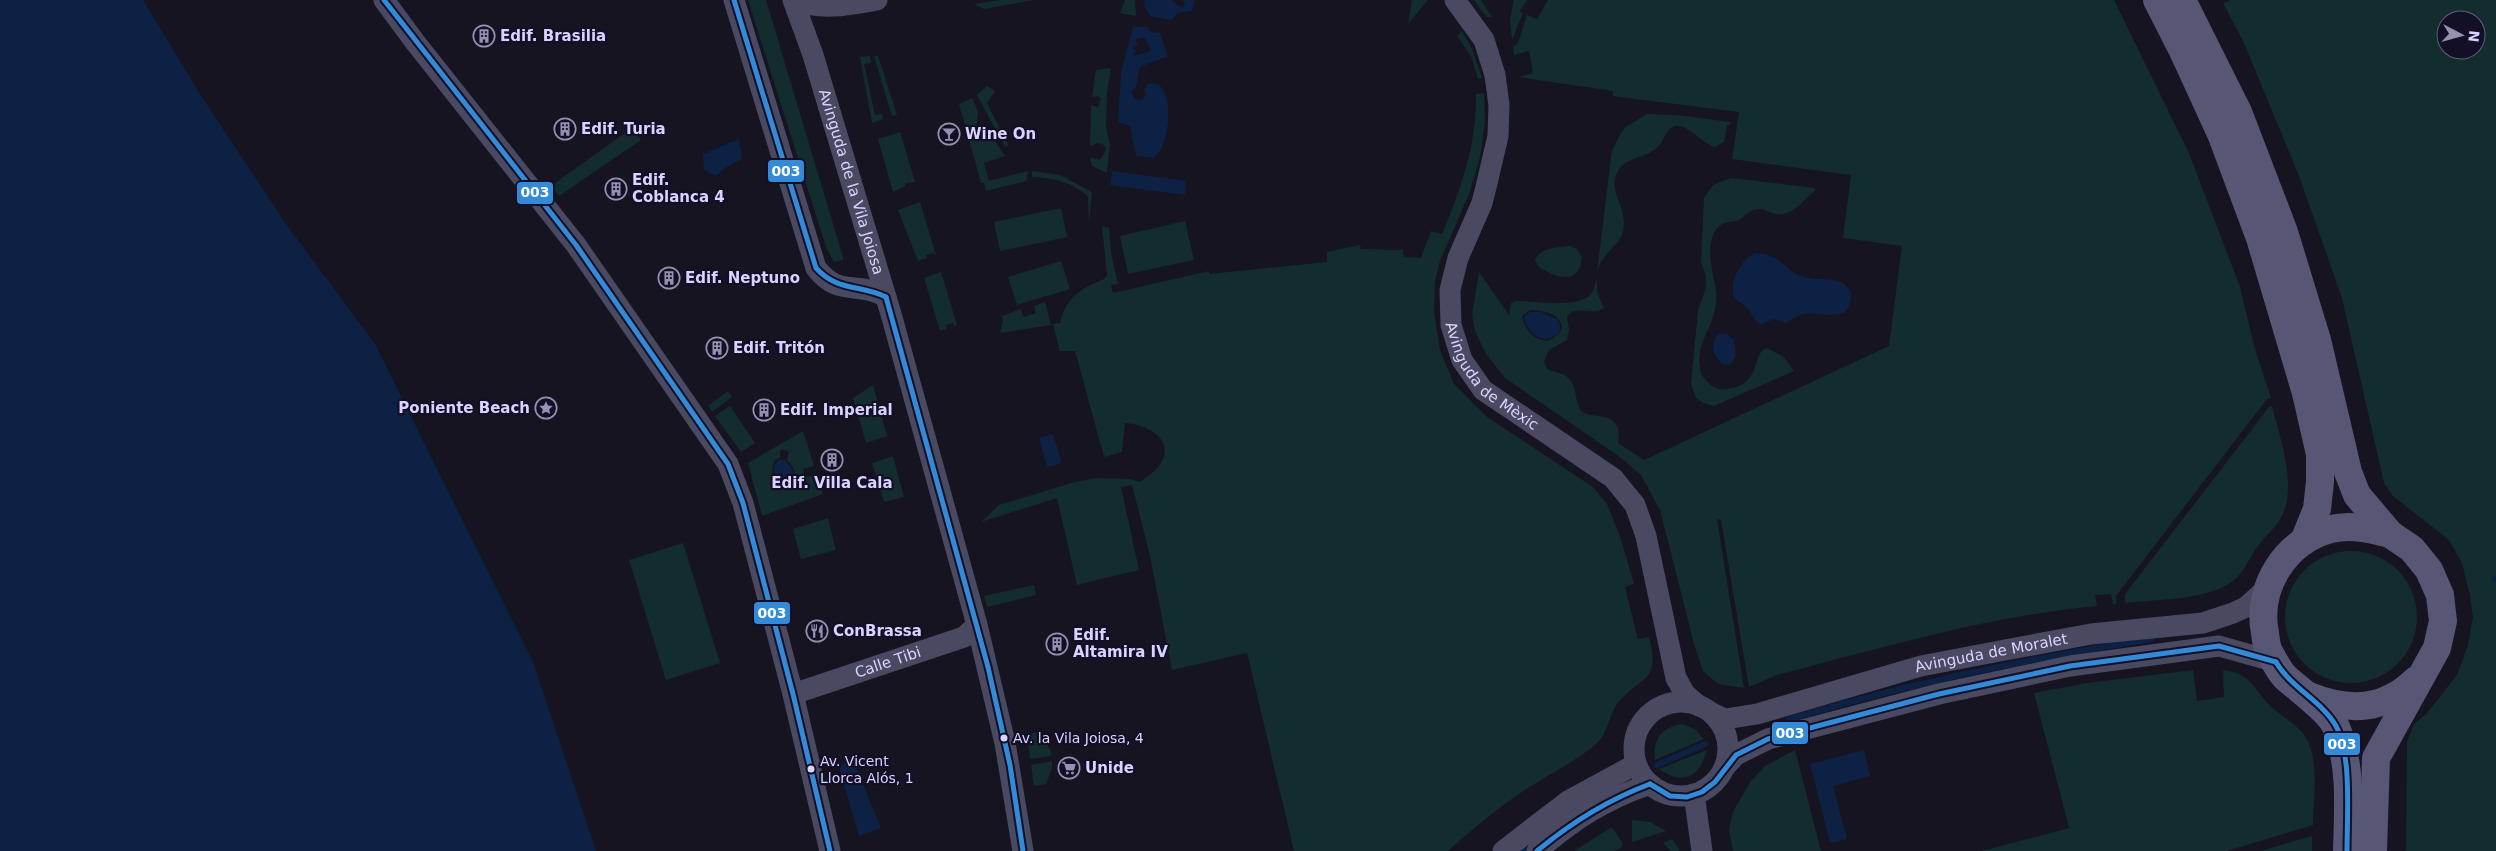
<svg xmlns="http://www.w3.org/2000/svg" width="2496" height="851" font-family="'DejaVu Sans',sans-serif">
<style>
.green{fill:#132c2d;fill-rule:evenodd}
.water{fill:#0d2144;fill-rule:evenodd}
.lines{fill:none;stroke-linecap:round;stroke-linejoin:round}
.stream{stroke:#0d2144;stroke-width:6}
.street{stroke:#4a4962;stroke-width:21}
.secondary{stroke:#575674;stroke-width:28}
.bus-1-casing{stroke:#130f26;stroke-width:9}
.bus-1{stroke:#338bd7;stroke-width:5}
.bus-dot{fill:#d9d4ff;stroke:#130f26;stroke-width:2}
.labels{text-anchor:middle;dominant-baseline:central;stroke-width:4.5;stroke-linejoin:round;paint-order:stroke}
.bus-label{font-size:14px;fill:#d9d4ff;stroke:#130f26;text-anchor:start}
.poi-label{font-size:15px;font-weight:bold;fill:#d9d4ff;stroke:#130f26;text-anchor:start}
.street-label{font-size:15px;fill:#d9d4ff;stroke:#130f26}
.line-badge{stroke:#130f26;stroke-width:2}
.badge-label{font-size:14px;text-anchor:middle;font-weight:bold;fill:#fff}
</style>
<rect width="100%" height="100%" fill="#161421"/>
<!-- green -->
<g class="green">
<polygon points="748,0 766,0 843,257 843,260 834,262 826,247"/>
<polygon points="1000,0 1034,0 984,9 974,4"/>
<polygon points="1125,0 1135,0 1136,16 1120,13"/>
<polygon points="1412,0 1428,0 1408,24"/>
<polygon points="1474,0 1481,0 1492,17 1486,17"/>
<polygon points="1514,0 1527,0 1520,11 1523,13 1512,40 1510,20"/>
<path d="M1548,0H2114L2189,153L2240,287L2254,346L2271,398L2267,399L2116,596V604H2113L2111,594L2095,595L2097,606C1988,616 1882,648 1777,675L1749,687L1721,520L1717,519L1744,688L1718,684L1703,671L1694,644L1660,510L1641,475L1620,457L1505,378L1486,354L1475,331L1472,315L1479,272L1509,315L1511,303L1516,301C1534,301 1579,309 1591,294C1594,290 1595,284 1597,279V292L1604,308C1592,316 1575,304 1567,317L1569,330L1567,340L1549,350L1544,362L1547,369C1553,372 1561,373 1566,376C1579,385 1573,401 1582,412C1600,420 1623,411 1618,443L1644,460L1889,346L1902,246L1843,238L1851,175L1732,159L1739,112L1620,97L1613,96V91L1518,77L1533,73L1529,51L1514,55L1513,47L1518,43L1527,15L1537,19ZM1530,310C1542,310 1561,313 1562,328L1559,334L1548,341C1533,340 1525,330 1522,316Z"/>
<path d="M2231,0H2496V851H2406L2407,742L2414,724L2427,713L2457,675L2468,645L2473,617L2470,595L2462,563L2449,540L2393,496L2384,483L2342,298L2299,176L2244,43L2223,3ZM2446,20H2476V50H2446Z"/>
<polygon points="1462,31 1472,49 1482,78 1478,79 1471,56 1457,36"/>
<polygon points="870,56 871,63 864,64 875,115 882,114 883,119 872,123 860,57"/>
<polygon points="874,56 878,56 897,115 892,116"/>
<polygon points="1111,68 1107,92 1106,127 1110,144 1107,173 1092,166 1090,157 1100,160 1106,150 1104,145 1098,143 1090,146 1091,105 1098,107 1101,99 1098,96 1092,97 1096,70"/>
<polygon points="987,86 995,91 987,103 1009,146 1005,147 977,95"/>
<path d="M1484,93L1485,122L1480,157L1469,194L1440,261L1435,281L1434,312L1440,350L1454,384L1487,417L1593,487L1607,504L1620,536L1634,584L1625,587L1638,639L1649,637C1661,684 1641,674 1617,704C1609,715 1608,732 1598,742C1579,760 1551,773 1528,788C1499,807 1474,828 1448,851H1294L1247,653L1172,670L1150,556L1132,485L1121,487L1139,570L1077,585L1057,498L981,522L999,505L1075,482L1096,478L1130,479L1139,482C1180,460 1169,427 1125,423L1122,452L1104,457L1075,351H1060L1053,324L1060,323C1067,296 1080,289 1104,279L1107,275L1102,226L1109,228L1111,253L1118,284L1111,285L1113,293L1209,271V274L1327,262V252L1360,245L1361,249C1376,248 1389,252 1403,249L1404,257L1421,258L1431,231L1442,234C1461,190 1477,142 1476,94Z"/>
<polygon points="972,98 978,111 976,131 987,129 1005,156 984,163 989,181 1028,171 1026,181 986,191 984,183 981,183 959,104"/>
<path d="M1647,114L1677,115L1730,122V125H1727L1724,142L1715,147C1701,143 1692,128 1679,126C1669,124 1665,136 1661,143C1649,161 1620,154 1615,179C1611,195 1628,210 1623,231C1620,246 1602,252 1597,272L1612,150L1624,128Z"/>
<polygon points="632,128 641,140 559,196 551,186"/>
<polygon points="900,132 915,182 905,183 905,186 893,192 878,139"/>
<path d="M1032,171L1060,175L1092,192L1089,224L1088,197C1074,182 1051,178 1032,177Z"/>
<path d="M1731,178L1815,188V191C1805,198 1799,209 1787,213C1765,220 1766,195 1738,221C1729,222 1720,222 1715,231C1702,255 1719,280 1716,304C1714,328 1692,347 1702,375C1708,384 1716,391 1727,389C1763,385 1751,352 1767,348L1784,357L1794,371L1714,406L1703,403L1696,398L1691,384L1698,310L1706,288V276L1701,262L1704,198L1713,185Z"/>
<polygon points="920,202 936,255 932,253 926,255 927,258 918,261 898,210"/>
<polygon points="1061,208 1067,237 1000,251 994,222"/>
<polygon points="1185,221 1194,260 1128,274 1120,236"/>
<path d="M1570,246L1577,249L1582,257C1579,287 1555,278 1538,266L1535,260C1539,248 1559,247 1570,246Z"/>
<polygon points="1061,261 1070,289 1017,305 1008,277"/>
<polygon points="941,272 957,325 954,326 953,323 946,325 947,329 940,331 924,278"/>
<polygon points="1045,302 1051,325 1000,333 1003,321 1002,316 1021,309 1023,317 1036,313 1034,306"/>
<polygon points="873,385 887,436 866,443 853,398"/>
<polygon points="728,391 732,397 712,412 708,406"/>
<polygon points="730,406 755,443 741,452 715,416"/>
<path d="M2272,406C2280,439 2298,486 2281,518C2275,529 2264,537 2257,547C2250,557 2246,568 2238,576C2216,601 2157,599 2125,603V594L2269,407Z"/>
<path d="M803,431L814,466L803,469L805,477L817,475L823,494L762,516L748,463ZM782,449L789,452L787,460C795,469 800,478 788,486C774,485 769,472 775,460L780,458V451Z"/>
<polygon points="893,456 904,497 884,502 872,463"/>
<polygon points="828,518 836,550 801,559 793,529"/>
<polygon points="683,543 720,663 666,680 629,560"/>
<circle cx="2351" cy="617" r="66"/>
<polygon points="1034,585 1036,595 987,607 984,596"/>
<path d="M2193,670L2197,701L2224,697L2223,670C2247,674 2250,681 2264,699C2274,712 2291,720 2302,732C2321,755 2313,797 2313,825L2227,851H1982L2069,828L2034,693L2087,683Z"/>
<path d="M1682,724L1695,729L1704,739L1655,760C1653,738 1661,728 1682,724Z"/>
<polygon points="1039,732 1050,749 1051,756 1030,759 1027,734"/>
<path d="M1707,750C1700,777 1683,786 1659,769Z"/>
<polygon points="1795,750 1821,851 1733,851 1729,830 1733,812 1750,782 1765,766"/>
<polygon points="1052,761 1052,768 1046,784 1034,786 1031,765"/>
<polygon points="1632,820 1650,822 1666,831 1632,842"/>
<polygon points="1612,827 1623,844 1621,848 1613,851 1574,851"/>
<polygon points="2312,836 2312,851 2260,851"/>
<polygon points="1672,839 1680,851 1671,851 1663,843"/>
</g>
<!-- water -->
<g class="water">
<polygon points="0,0 143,0 200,94 286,224 375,344 533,662 596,851 0,851"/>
<polygon points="1145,0 1171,0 1182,8 1185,4 1183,0 1195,0 1192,11 1178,13 1171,20 1150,16 1144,6"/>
<path d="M1133,27H1148L1151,32L1160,33L1168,56L1140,67L1136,87L1132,91L1133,98L1139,100L1144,98L1146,93L1144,89L1148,84C1177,75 1172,152 1152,158L1136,156L1130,126L1118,122L1121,73ZM1141,38H1145L1151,51L1133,56L1136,51L1132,48L1138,44L1135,40Z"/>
<polygon points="739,139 742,159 725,168 716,176 704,170 703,154"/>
<polygon points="1112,171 1186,181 1185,195 1110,185"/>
<path d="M1755,253C1783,254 1783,271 1804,277C1822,282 1841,274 1851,292C1853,326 1822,311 1803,314C1796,316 1791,319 1786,323L1773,319L1761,325C1752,320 1753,313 1746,307C1743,303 1736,302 1734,297C1728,282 1742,259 1755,253Z"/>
<path d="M1530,312H1541L1557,319L1561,328L1558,334L1548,339C1534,339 1527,329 1524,317Z"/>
<path d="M1718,334H1727L1734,340L1736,356L1730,365L1723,364C1713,356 1709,344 1718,334Z"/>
<polygon points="1053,434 1062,463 1047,467 1039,438"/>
<polygon points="780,459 786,461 794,472 794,479 788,483 781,482 774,473 774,465"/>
<polygon points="1864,750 1870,776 1833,786 1847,839 1830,843 1810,764"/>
<polygon points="853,760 881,828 859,836 839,766"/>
</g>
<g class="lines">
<!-- stream -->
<g class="stream">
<polyline points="2495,579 2496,578"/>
<path d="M1789,719C1908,684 2029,658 2152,639"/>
<polyline points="1657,765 1705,744"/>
<polyline points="1523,851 1533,843"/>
</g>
<!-- street -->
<g class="street">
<polyline points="384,0 415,42 576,245 728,464 743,503 793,694 830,851"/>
<path d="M734,0L816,268C839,298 857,280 886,297"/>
<path id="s1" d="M793,0L813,55L891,314L977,625L1005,743L1023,851"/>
<path d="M795,0C821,11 849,5 877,0"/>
<path id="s2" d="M1455,0L1484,40L1495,75L1499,105L1498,136L1487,183L1482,203L1458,258L1450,290L1451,325L1462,360L1483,390L1613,478L1635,505L1646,536L1676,678L1685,694L1699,706"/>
<path id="s3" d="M793,694L964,637L977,625"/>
<circle cx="1681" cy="749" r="47"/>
<path id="s4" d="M1712,713L1725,719L1757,714L1921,666L2005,650L2091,634L2203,623L2233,613L2246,607L2267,588"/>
<polyline points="1724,768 1736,755 1768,739 1939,694 2070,666 2219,646 2276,662"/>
<polyline points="1694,794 1702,851"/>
<polyline points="1503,851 1568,801 1636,764"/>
<path d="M1537,851C1574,820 1603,800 1650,784"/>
</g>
<!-- secondary -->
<g class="secondary">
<polyline points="2157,0 2183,51 2222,136 2260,238 2306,393 2320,454 2320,482 2317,509 2304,541"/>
<polyline points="2182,0 2238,112 2284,232 2317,340 2348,472 2357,495 2390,534 2412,549 2429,570 2440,595 2443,621 2437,648 2376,758 2373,851"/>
<path d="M2309,696C2349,712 2384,711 2416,680"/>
<path d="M2347,851C2348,811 2352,765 2336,727C2330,711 2299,690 2285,677C2279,671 2274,660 2269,652C2266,646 2266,639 2265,633C2256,588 2285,541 2331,529C2351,524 2371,529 2390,534"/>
</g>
<!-- bus-1 casing -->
<g class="bus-1-casing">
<g id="bus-1">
<polyline points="384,0 576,245 728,464 743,503 793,694 830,851"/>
<path d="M734,0L816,268C838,292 859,284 886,297"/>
<polyline points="886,297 988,667 1010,765 1023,851"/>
<path d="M2276,662C2291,688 2322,701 2336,726C2352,754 2347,818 2347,851"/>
<polyline points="1650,784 1670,796 1687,797 1702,792 1715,782 1736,755 1768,739 1939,694 2070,666 2219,646 2276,662"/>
<path d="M1537,851C1572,822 1607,800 1650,784"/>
</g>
</g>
<!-- bus-1 -->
<use href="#bus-1" class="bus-1"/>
</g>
<!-- icons -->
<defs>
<g id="building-ring" transform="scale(1.125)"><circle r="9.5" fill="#130f26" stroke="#9591b1" stroke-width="1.5"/><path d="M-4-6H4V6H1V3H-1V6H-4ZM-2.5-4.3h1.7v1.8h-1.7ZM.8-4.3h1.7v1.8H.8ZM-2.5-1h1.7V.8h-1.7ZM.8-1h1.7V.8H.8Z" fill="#9591b1"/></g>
<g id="bar-ring" transform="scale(1.125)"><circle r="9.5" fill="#130f26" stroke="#9591b1" stroke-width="1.5"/><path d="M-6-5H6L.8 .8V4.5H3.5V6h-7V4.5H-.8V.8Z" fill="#9591b1"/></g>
<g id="sight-ring" transform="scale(1.125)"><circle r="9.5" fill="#130f26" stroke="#9591b1" stroke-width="1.5"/><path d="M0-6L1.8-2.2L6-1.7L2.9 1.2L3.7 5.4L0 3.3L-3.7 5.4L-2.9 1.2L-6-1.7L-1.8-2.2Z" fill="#9591b1"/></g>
<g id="restaurant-ring" transform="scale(1.125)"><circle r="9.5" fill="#130f26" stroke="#9591b1" stroke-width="1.5"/><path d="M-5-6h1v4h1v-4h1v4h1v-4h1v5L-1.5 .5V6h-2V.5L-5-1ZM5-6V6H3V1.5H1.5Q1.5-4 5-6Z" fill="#9591b1"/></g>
<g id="supermarket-ring" transform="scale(1.125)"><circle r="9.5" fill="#130f26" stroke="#9591b1" stroke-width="1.5"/><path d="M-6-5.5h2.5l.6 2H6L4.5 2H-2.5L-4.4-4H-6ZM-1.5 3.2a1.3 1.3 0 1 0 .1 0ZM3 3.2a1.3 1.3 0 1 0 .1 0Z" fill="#9591b1"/></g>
</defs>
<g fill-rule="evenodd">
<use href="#building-ring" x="484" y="36"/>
<use href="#building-ring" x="565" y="129"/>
<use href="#bar-ring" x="949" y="134"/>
<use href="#building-ring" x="616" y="189"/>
<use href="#building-ring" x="669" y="278"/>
<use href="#building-ring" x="717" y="348"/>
<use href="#sight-ring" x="546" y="408"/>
<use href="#building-ring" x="764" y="410"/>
<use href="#building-ring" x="832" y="460"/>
<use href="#restaurant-ring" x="817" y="631"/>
<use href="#building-ring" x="1057" y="644"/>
<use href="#supermarket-ring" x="1069" y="768"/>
</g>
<!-- markers -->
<g class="bus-dot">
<circle cx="1004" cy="738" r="4.5"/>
<circle cx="811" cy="769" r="4.5"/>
</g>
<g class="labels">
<!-- bus labels -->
<g class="bus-label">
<text x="1013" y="738">Av. la Vila Joiosa, 4</text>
<text x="820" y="761">Av. Vicent<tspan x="820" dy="17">Llorca Alós, 1</tspan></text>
</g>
<!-- poi labels -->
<g class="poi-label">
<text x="500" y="36">Edif. Brasilia</text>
<text x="581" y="129">Edif. Turia</text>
<text x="965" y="134">Wine On</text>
<text x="632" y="180">Edif.<tspan x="632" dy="17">Coblanca 4</tspan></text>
<text x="685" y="278">Edif. Neptuno</text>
<text x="733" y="348">Edif. Tritón</text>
<text x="530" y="408" text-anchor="end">Poniente Beach</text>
<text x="780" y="410">Edif. Imperial</text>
<text x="832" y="483" text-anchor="middle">Edif. Villa Cala</text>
<text x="833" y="631">ConBrassa</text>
<text x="1073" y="635">Edif.<tspan x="1073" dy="17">Altamira IV</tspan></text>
<text x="1085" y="768">Unide</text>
</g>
<!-- street labels -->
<g class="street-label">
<text stroke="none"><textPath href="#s1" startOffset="191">Avinguda de la Vila Joiosa</textPath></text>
<text stroke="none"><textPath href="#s2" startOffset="412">Avinguda de Mèxic</textPath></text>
<text stroke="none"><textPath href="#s4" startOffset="289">Avinguda de Moralet</textPath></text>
<text stroke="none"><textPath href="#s3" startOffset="100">Calle Tibi</textPath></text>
</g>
</g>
<g class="line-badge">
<rect x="767" y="159" width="38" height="24" rx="5" fill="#338bd7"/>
<rect x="516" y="181" width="38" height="24" rx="5" fill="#338bd7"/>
<rect x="753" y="601" width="38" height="24" rx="5" fill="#338bd7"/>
<rect x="1771" y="721" width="38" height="24" rx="5" fill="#338bd7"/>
<rect x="2323" y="732" width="38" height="24" rx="5" fill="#338bd7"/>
</g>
<g class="badge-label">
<text x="786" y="176">003</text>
<text x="535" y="197">003</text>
<text x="772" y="618">003</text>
<text x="1790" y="738">003</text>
<text x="2342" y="749">003</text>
</g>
<!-- north arrow -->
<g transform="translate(2461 35) rotate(96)"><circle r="24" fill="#130f26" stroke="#625e7d"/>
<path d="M0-4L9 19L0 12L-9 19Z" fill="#9591b1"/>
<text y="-8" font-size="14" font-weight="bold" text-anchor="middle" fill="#d9d4ff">N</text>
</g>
</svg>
